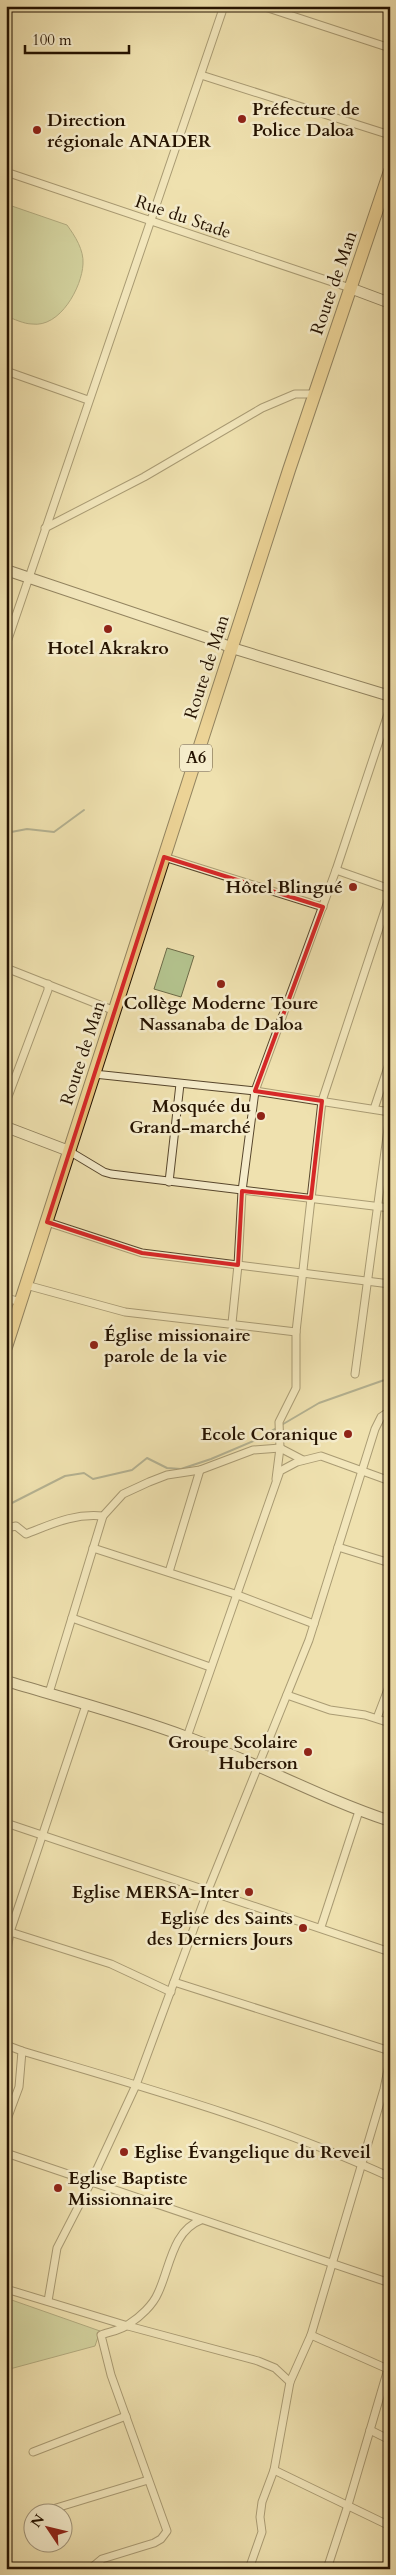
<svg xmlns="http://www.w3.org/2000/svg" width="396" height="2575" font-family="Cardo,serif">
<style>
.green{fill:#b4c48f;stroke:#6c6b48}
.lines{fill:none;stroke-linecap:round;stroke-linejoin:round}
.stream{stroke:#6e776d;stroke-width:2}
.street-casing{stroke:#57462c;stroke-width:9}
.secondary-casing{stroke:#241200;stroke-width:12}
.highway-casing{stroke:#241200;stroke-width:14}
.street{stroke:#f5eccb;stroke-width:7}
.secondary{stroke:#f5eccb;stroke-width:10}
.highway{stroke:#e8c078;stroke-width:12}
.marked{fill:none;stroke:#d62828;stroke-width:4;stroke-linejoin:round}
.poi-dot{fill:#8f2418;stroke:#f5eccb;stroke-width:2}
.labels{text-anchor:middle;dominant-baseline:central;stroke-width:5;stroke-linejoin:round;paint-order:stroke}
.shield{fill:#f5eccb;stroke:#63533d;stroke-width:1}
.shield-label{font-size:16px;font-weight:bold;fill:#241200}
.poi-label{font-size:18px;font-weight:bold;fill:#241200;stroke:#f5eccb;text-anchor:end}
.street-label{font-size:18px;fill:#241200;stroke:#f5eccb}
</style>
<rect width="100%" height="100%" fill="#efe1af"/>
<filter id="stains"><feTurbulence type="fractalNoise" baseFrequency=".004" numOctaves="4"/><feColorMatrix values="0 0 0 0 .2 0 0 0 0 .09 0 0 0 0 .02 0 0 0 .5 -.17"/></filter>
<radialGradient id="worn" r=".72"><stop offset=".6" stop-color="#630" stop-opacity="0"/><stop offset="1" stop-color="#630" stop-opacity=".3"/></radialGradient>
<!-- green -->
<g class="green">
<path d="M6,204L67,225C75,236 84,250 83,264C82,287 60,328 32,324C24,324 14,319 6,316Z"/>
<polygon points="167,948 194,956 181,997 154,989"/>
<polygon points="6,2298 100,2331 95,2346 6,2370"/>
</g>
<g class="lines">
<!-- stream -->
<g class="stream">
<polyline points="6,833 27,829 54,832 84,810"/>
<polyline points="6,1506 65,1476 84,1473 93,1479 132,1470 147,1458 167,1468 181,1469 211,1459 256,1440 319,1403 390,1378"/>
</g>
<!-- street casing -->
<g class="street-casing">
<g id="street">
<polyline points="262,6 390,48"/>
<polyline points="201,75 390,135"/>
<polyline points="6,172 350,288"/>
<polyline points="6,371 88,400"/>
<polyline points="45,528 144,477 262,408 295,394 315,394"/>
<polyline points="6,645 224,6"/>
<polyline points="164,857 323,907"/>
<polyline points="336,870 390,889"/>
<polyline points="6,968 115,1011"/>
<polyline points="94,1074 255,1091 390,1112"/>
<polyline points="6,1102 48,990 48,984"/>
<polyline points="374,1109 390,1061"/>
<polyline points="69,1151 104,1172 111,1174 390,1208"/>
<polyline points="169,1182 180,1084"/>
<polyline points="47,1222 142,1253 390,1284"/>
<polyline points="26,1285 125,1312 296,1332"/>
<polyline points="6,1298 21,1302"/>
<polyline points="232,1323 238,1265 242,1191 255,1091 336,870 390,708"/>
<polyline points="355,1374 390,1114"/>
<polyline points="276,1479 280,1448 279,1422 296,1388 296,1332 322,1101 390,895"/>
<path d="M6,1528L16,1526L26,1534C52,1524 74,1513 103,1516L123,1494L149,1482L167,1475L200,1470L253,1450L280,1448L303,1460"/>
<polyline points="338,1547 390,1563"/>
<polyline points="93,1548 235,1594 314,1624"/>
<polyline points="169,1572 200,1470"/>
<polyline points="72,1618 210,1667"/>
<polyline points="49,1693 103,1516"/>
<polyline points="287,1695 330,1710 365,1715 390,1723"/>
<polyline points="377,1718 390,1684"/>
<polyline points="187,1737 280,1471 297,1462 321,1456 390,1481"/>
<polyline points="6,1823 390,1952"/>
<polyline points="321,1927 359,1811"/>
<polyline points="7,1931 111,1964 171,1992"/>
<polyline points="6,1956 10,1932 86,1705"/>
<polyline points="174,1982 390,2051"/>
<polyline points="6,2045 22,2051"/>
<polyline points="390,2060 384,2089 311,2335 290,2382 274,2470 390,2526"/>
<path d="M6,2122L19,2087L22,2051C146,2088 272,2123 390,2177"/>
<polyline points="6,2153 390,2283"/>
<polyline points="6,2289 128,2326 258,2361 275,2368 290,2382"/>
<polyline points="48,2301 57,2248 91,2182 136,2085 208,1890 309,1640 375,1429 381,1417 390,1411"/>
<polyline points="311,2335 390,2370"/>
<polyline points="370,2430 390,2440"/>
<polyline points="33,2452 126,2416"/>
<polyline points="43,2512 148,2480"/>
<path d="M90,2569L102,2559L154,2543L161,2539L167,2531L111,2375L101,2335C109,2332 122,2330 129,2324C140,2317 153,2305 158,2293C170,2268 172,2231 201,2220"/>
<polyline points="249,2569 262,2532 260,2517 262,2502 274,2470"/>
<polyline points="327,2569 348,2505 388,2369"/>
</g>
</g>
<!-- secondary casing -->
<g class="secondary-casing">
<g id="secondary">
<polyline points="350,288 390,303"/>
<polyline points="6,570 211,639 232,648 390,696"/>
<polyline points="6,1127 69,1151"/>
<path d="M6,1681C67,1699 128,1715 187,1737C256,1762 320,1798 390,1821"/>
</g>
</g>
<!-- highway casing -->
<g class="highway-casing">
<polyline id="highway" points="6,1347 289,470 390,171"/>
</g>
<!-- street -->
<use href="#street" class="street"/>
<!-- secondary -->
<use href="#secondary" class="secondary"/>
<!-- highway -->
<use href="#highway" class="highway"/>
</g>
<!-- marked area -->
<path d="M0 0H396V2575H0ZM164,857L323,907L255,1091L322,1101L311,1198L242,1191L238,1265L142,1253L47,1222Z" fill="#efe1af" fill-opacity=".55" fill-rule="evenodd"/>
<path class="marked" d="M164,857L323,907L255,1091L322,1101L311,1198L242,1191L238,1265L142,1253L47,1222Z"/>
<!-- markers -->
<g class="poi-dot">
<circle cx="242" cy="119" r="5"/>
<circle cx="37" cy="130" r="5"/>
<circle cx="108" cy="629" r="5"/>
<circle cx="353" cy="887" r="5"/>
<circle cx="221" cy="984" r="5"/>
<circle cx="261" cy="1116" r="5"/>
<circle cx="94" cy="1345" r="5"/>
<circle cx="348" cy="1434" r="5"/>
<circle cx="308" cy="1752" r="5"/>
<circle cx="249" cy="1892" r="5"/>
<circle cx="303" cy="1928" r="5"/>
<circle cx="124" cy="2152" r="5"/>
<circle cx="58" cy="2188" r="5"/>
</g>
<g class="labels">
<!-- shield labels -->
<rect class="shield" x="180" y="744.5" width="32" height="27" rx="4"/>
<g class="shield-label">
<text x="196" y="758">A6</text>
</g>
<!-- poi labels -->
<g class="poi-label">
<text x="252" y="109" text-anchor="start">Préfecture de<tspan x="252" dy="21">Police Daloa</tspan></text>
<text x="47" y="120" text-anchor="start">Direction<tspan x="47" dy="21">régionale ANADER</tspan></text>
<text x="108" y="648" text-anchor="middle">Hotel Akrakro</text>
<text x="343" y="887">Hôtel Blingué</text>
<text x="221" y="1003" text-anchor="middle">Collège Moderne Toure<tspan x="221" dy="21">Nassanaba de Daloa</tspan></text>
<text x="251" y="1106">Mosquée du<tspan x="251" dy="21">Grand-marché</tspan></text>
<text x="104" y="1335" text-anchor="start">Église missionaire<tspan x="104" dy="21">parole de la vie</tspan></text>
<text x="338" y="1434">Ecole Coranique</text>
<text x="298" y="1742">Groupe Scolaire<tspan x="298" dy="21">Huberson</tspan></text>
<text x="239" y="1892">Eglise MERSA-Inter</text>
<text x="293" y="1918">Eglise des Saints<tspan x="293" dy="21">des Derniers Jours</tspan></text>
<text x="134" y="2152" text-anchor="start">Eglise Évangelique du Reveil</text>
<text x="68" y="2178" text-anchor="start">Eglise Baptiste<tspan x="68" dy="21">Missionnaire</tspan></text>
</g>
<!-- street labels -->
<g class="street-label">
<text transform="translate(183 217) rotate(19)">Rue du Stade</text>
<text transform="translate(334 283) rotate(-71)">Route de Man</text>
<text transform="translate(207 667) rotate(-72)">Route de Man</text>
<text transform="translate(83 1053) rotate(-72)">Route de Man</text>
</g>
</g>
<!-- margin -->
<rect width="396" height="2575" fill="none" stroke="#efe1af" stroke-width="25"/>
<rect x="8" y="8" width="381" height="2560" fill="none" stroke="#241200" stroke-width="2.5"/>
<rect x="12" y="12" width="371" height="2550" fill="none" stroke="#241200"/>
<!-- north arrow -->
<g transform="translate(48 2528) rotate(305)"><circle r="24" fill="#f5eccb" stroke="#a1957a"/>
<path d="M0-4L9 19L0 12L-9 19Z" fill="#8f2418"/>
<text y="-8" font-size="14" font-weight="bold" text-anchor="middle" fill="#241200">N</text>
</g>
<!-- scale -->
<path d="M25 45v8h104v-8" fill="none" stroke="#241200" stroke-width="2.5"/>
<text x="32" y="45" font-size="15" fill="#241200" stroke="#f5eccb" stroke-width="4" paint-order="stroke">100 m</text>
<rect width="100%" height="100%" filter="url(#stains)"/>
<rect width="100%" height="100%" fill="url(#worn)"/>
</svg>
